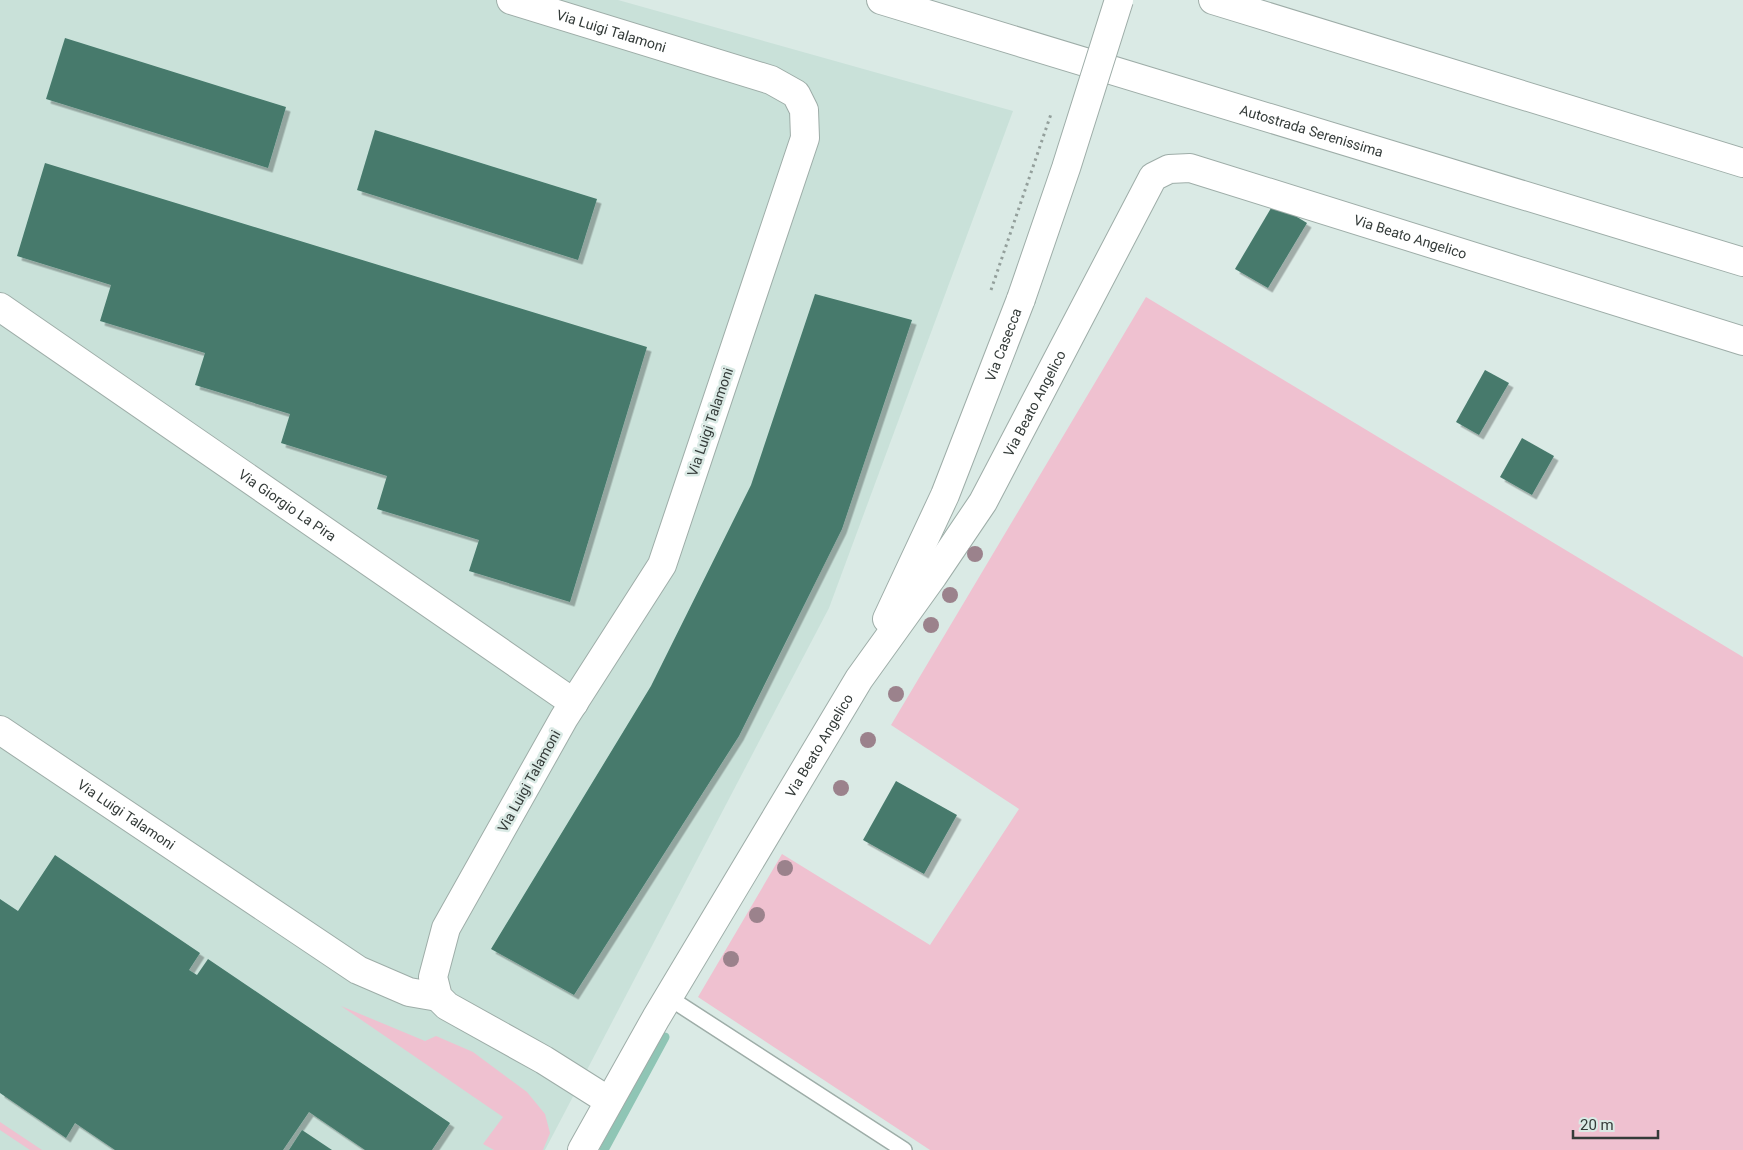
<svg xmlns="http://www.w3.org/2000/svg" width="1743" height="1150" font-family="Roboto,sans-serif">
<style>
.built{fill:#c9e1d9}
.green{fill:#efc1d0}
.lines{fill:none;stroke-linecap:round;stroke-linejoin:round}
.stream{stroke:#8fc5b5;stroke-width:9}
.building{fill:#467a6c;filter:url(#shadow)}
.lane-casing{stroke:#9eada8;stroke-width:18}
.street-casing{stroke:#9eada8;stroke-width:30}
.highway-casing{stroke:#9eada8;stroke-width:30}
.lane{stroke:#fff;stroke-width:15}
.street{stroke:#fff;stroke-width:28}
.highway{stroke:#fff;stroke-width:28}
.street-bridge-casing{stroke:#9eada8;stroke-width:30;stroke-linecap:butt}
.path-bridge{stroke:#939f9b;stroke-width:3;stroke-dasharray:2.5 4;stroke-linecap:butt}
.street-bridge{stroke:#fff;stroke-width:28}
.tree{fill:#9b828c}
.labels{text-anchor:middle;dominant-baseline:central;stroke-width:5;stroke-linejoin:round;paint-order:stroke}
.street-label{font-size:14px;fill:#343b39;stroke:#daeae5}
</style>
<defs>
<filter id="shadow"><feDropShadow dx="4.5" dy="4.5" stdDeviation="0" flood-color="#0004"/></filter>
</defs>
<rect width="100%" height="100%" fill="#daeae5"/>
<!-- built -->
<polygon class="built" points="0,0 618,0 1013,111 829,608 545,1150 0,1150"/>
<!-- green -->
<g class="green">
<polygon points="1146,297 1743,657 1743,1150 930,1150 698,997 782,854 930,945 1019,809 891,725"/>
<polygon points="341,1006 425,1041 436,1036 473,1052 527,1092 545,1114 550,1133 543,1150 494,1150 483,1144 503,1117"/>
<polygon points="0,1122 42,1150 30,1150 0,1130"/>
</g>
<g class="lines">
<!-- stream -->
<polyline class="stream" points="604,1150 665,1037"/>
</g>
<!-- building -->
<g class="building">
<polygon points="65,38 286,107 268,168 46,99"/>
<polygon points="375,130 597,199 578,260 357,190"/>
<polygon points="45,163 647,347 570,602 469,571 479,540 377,509 387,476 281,443 290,414 195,385 205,353 100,321 111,285 17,256"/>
<polygon points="1274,203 1307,223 1268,288 1235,269"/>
<polygon points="815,294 912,320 842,529 739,736 574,995 491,949 651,686 751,485"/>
<polygon points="1485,370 1509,383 1479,435 1456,422"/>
<polygon points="1522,438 1554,456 1532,495 1500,477"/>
<polygon points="896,781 957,815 924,874 863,840"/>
<polygon points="55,855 200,953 189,970 197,975 208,959 450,1123 432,1150 365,1150 309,1112 283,1150 115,1150 75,1123 66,1138 0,1093 0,899 18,911"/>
<polygon points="302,1130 332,1150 289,1150"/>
</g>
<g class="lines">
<!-- lane casing -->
<g class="lane-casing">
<polyline id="lane" points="668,997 904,1150"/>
</g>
<!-- street casing -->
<g class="street-casing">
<g id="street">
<path id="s1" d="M511,0L771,80L796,94L804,110L805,138L662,565L564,718L446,928L433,977L438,997L447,1006L544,1060L609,1101"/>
<path id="s2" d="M0,307L574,703"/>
<path id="s3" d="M887,619L945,495L1021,299"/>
<path id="s4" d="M0,730L358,970L409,992L438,997"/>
<path id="s5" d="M582,1150L656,1018L859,679L933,576L983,502L1153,177L1169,169L1190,168L1743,341"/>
</g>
</g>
<!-- highway casing -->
<g class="highway-casing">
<g id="highway">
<path id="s6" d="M881,0L1743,262"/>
<polyline points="1213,0 1743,163"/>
</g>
</g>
<!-- lane -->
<use href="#lane" class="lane"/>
<!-- street -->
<use href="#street" class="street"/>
<!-- highway -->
<use href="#highway" class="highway"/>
<!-- street-bridge casing -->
<g class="street-bridge-casing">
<polyline id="street-bridge" points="1021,299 1066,168 1119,0"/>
</g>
<!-- path-bridge -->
<polyline class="path-bridge" points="991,290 1051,114"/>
<!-- street-bridge -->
<use href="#street-bridge" class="street-bridge"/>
</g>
<!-- trees -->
<g class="tree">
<circle cx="975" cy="554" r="8"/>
<circle cx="950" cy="595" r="8"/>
<circle cx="931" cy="625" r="8"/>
<circle cx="896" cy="694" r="8"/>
<circle cx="868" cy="740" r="8"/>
<circle cx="841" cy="788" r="8"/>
<circle cx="785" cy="868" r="8"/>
<circle cx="757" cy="915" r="8"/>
<circle cx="731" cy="959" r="8"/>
</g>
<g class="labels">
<!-- street labels -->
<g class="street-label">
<text stroke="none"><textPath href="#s1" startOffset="105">Via Luigi Talamoni</textPath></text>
<text stroke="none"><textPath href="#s6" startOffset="450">Autostrada Serenissima</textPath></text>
<text stroke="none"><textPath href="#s5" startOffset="1399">Via Beato Angelico</textPath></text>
<text stroke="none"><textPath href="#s3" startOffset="298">Via Casecca</textPath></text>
<text stroke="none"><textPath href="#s5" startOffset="874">Via Beato Angelico</textPath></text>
<text transform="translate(710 422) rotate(-71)">Via Luigi Talamoni</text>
<text stroke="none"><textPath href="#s2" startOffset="349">Via Giorgio La Pira</textPath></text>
<text stroke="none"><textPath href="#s5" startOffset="469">Via Beato Angelico</textPath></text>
<text transform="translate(529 781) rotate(-61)">Via Luigi Talamoni</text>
<text stroke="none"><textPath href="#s4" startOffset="152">Via Luigi Talamoni</textPath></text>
</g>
</g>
<!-- scale -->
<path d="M1573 1130v8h85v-8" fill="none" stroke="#343b39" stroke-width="2.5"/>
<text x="1580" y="1130" font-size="15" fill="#343b39" stroke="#daeae5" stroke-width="4" paint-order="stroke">20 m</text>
</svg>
